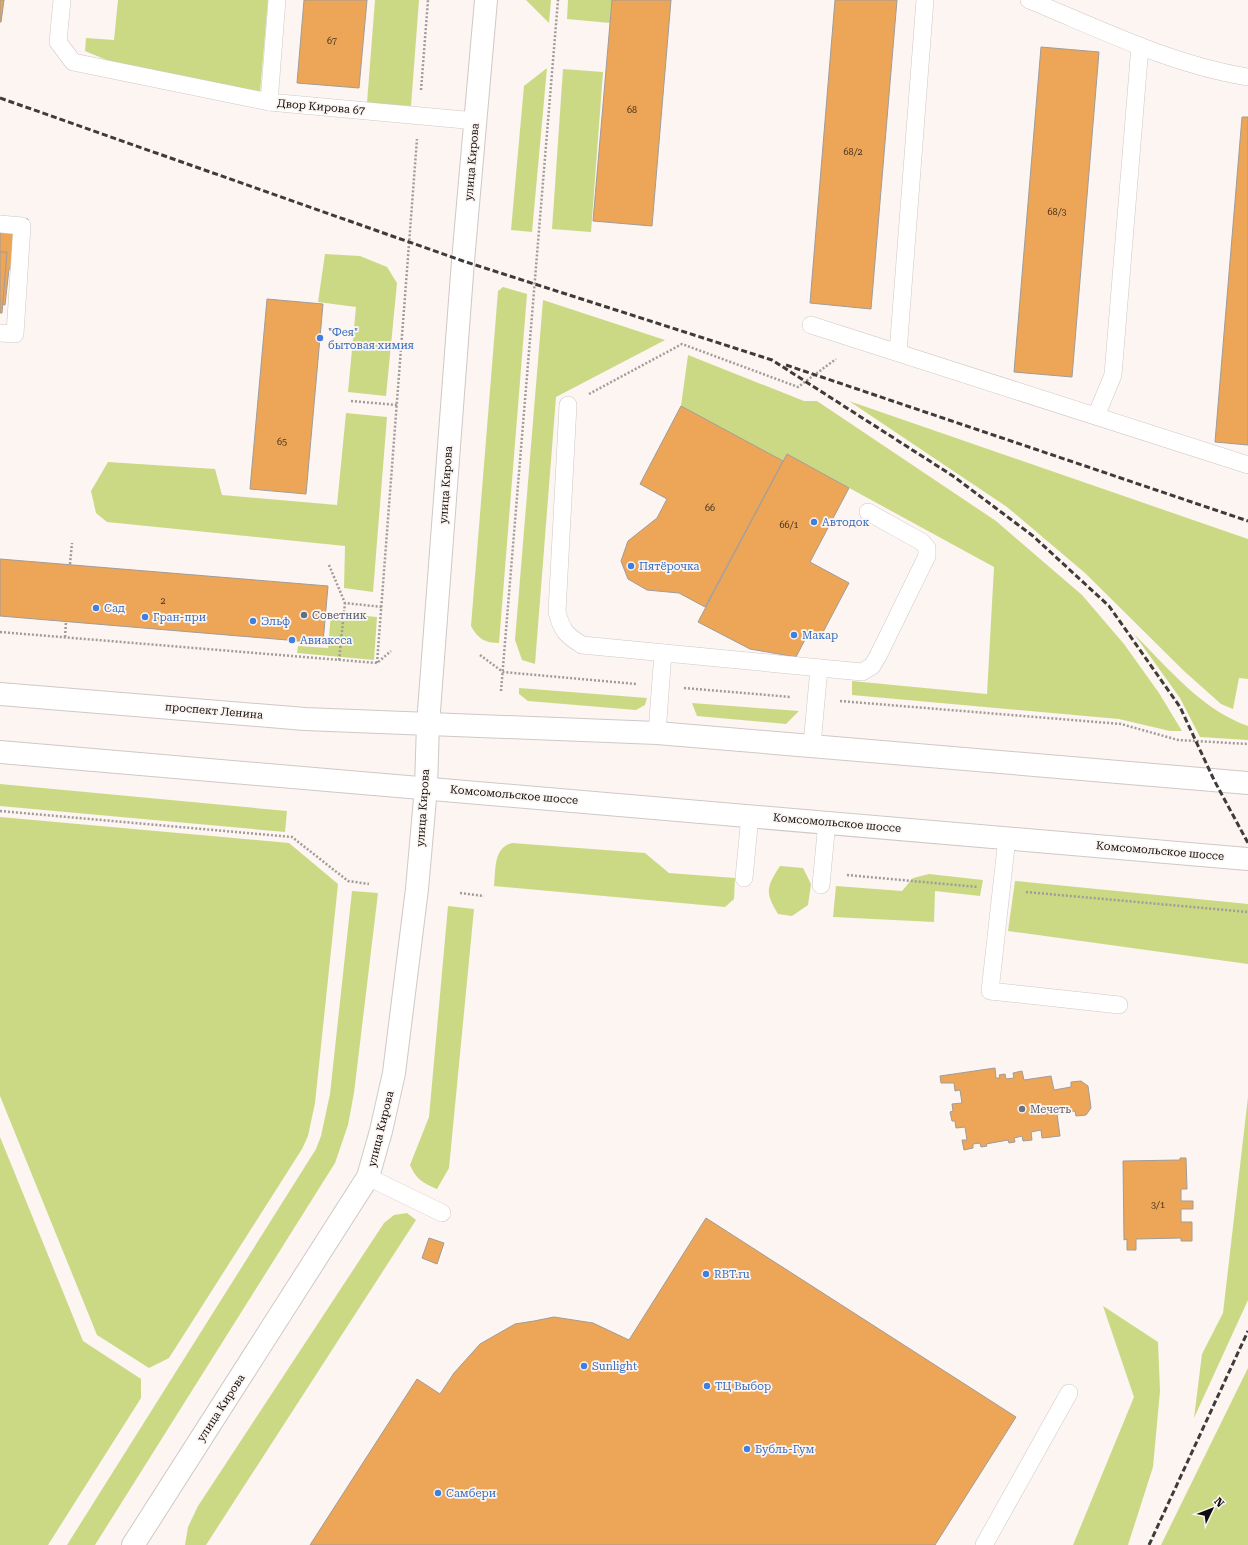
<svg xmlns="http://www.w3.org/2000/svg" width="1248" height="1545" font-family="'Roboto Serif',serif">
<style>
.green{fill:#cbd985}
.building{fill:#eda557;stroke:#a19c98}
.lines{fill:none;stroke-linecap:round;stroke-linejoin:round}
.lane-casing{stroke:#cfc8c6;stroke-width:18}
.secondary-casing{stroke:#cfc8c6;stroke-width:24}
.primary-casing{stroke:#cfc8c6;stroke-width:24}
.path{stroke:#a19b99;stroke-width:2.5;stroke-dasharray:2 2;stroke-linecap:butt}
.lane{stroke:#fff;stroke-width:17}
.secondary{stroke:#fff;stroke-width:22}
.primary{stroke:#fff;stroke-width:22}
.rail{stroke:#3e3b39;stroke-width:3;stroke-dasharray:6 3;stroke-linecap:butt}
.shop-dot{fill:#3f7fe0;stroke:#fcf5f2;stroke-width:1.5}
.service-dot{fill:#5c6f8a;stroke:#fcf5f2;stroke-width:1.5}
.worship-dot{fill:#6b7280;stroke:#fcf5f2;stroke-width:1.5}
.labels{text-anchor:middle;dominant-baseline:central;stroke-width:3.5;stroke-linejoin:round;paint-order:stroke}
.number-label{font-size:9px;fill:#46331f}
.street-label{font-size:11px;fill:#0f0d0c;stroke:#fcf5f2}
.shop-label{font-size:11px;fill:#366cbe;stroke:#fcf5f2;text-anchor:start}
.service-label{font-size:11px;fill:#4e5e75;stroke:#fcf5f2;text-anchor:start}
.worship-label{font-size:11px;fill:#5b616d;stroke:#fcf5f2;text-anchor:start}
</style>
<rect width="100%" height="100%" fill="#fcf5f2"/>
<!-- green -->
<g class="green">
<polygon points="118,0 268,0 260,93 109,61 85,51 86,38 114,40"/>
<polygon points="375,0 419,0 411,106 367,103"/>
<polygon points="526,0 551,0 549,23"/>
<polygon points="568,0 612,0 610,23 567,19"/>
<polygon points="547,68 532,232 511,230 524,86"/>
<polygon points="563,69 603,72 591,232 552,229"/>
<polygon points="325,254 360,256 387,267 397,283 386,396 348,392 356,307 318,302"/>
<path d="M503,287L527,294L499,643C485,643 478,639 471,626L498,291Z"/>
<polygon points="543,300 665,340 556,397 535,664 522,660 515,640"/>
<polygon points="688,355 804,401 817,401 996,521 1082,595 1124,644 1159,693 1182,731 1170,731 1119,719 852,695 852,681 987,694 994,567 787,454 783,461 681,406"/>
<polygon points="849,401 1248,539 1248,679 1239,678 1233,709 1221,704 1184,671 1085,573 1007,507"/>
<polygon points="346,413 387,417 373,592 344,588 345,546 107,522 96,513 91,491 108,462 215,469 222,495 337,505"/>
<polygon points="331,613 377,617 374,660 297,653 298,646 328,648"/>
<path d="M1134,634C1168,668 1202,710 1248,726V740L1200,737L1180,698Z"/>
<polygon points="519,688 647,698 645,705 636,710 528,701 519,694"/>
<polygon points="692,703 799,711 786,724 697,716"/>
<polygon points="0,784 287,811 285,832 0,806"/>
<polygon points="0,817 289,843 338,884 315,1103 308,1136 302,1149 169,1358 149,1368 97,1335 0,1096"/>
<path d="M512,843L645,853L669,873L735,878L734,899L725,907L494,886C496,870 493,848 512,843Z"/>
<path d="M780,866L803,868L811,884L808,905L792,916L778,914C765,893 766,887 780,866Z"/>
<polygon points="929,874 983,880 980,896 935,891 934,922 833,917 836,886 902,891 913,878"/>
<polygon points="1015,881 1248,904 1248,964 1008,931"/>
<polygon points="352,891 378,893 354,1093 348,1125 335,1163 95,1545 67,1545 316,1149 321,1136 330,1094"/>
<path d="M448,906L474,909L449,1168L437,1189C423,1183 416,1179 410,1165L429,1117Z"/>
<polygon points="1248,1097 1248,1300 1194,1418 1202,1354 1223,1313"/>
<polygon points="0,1137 83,1341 141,1379 141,1398 48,1545 0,1545"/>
<polygon points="407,1213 416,1220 206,1545 185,1545 188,1527 198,1506 384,1223 394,1215"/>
<polygon points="1103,1306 1158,1342 1160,1391 1153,1467 1128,1545 1073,1545 1134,1397"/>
<polygon points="1248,1368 1248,1545 1161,1545"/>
</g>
<!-- building -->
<g class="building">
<polygon points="0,0 4,0 1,22 0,22"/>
<polygon points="304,0 367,0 359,88 297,83"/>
<polygon points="612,0 671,0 652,226 593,221"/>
<polygon points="835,0 897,0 871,309 810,303"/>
<polygon points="1041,47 1099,52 1072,377 1014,372"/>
<polygon points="1242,117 1248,117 1248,445 1215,442"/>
<polygon points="0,216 28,219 21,270 9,269 5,305 0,304"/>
<polygon points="0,252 7,252 2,313 0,313"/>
<polygon points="267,299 323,304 306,494 250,489"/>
<polygon points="681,406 783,461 705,607 679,593 647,590 628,579 621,561 628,541 657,518 667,499 640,484"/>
<polygon points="787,454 849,488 810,562 849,583 821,636 810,630 796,657 750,649 698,622"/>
<polygon points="0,559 328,586 323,643 0,616"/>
<polygon points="995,1068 996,1078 1000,1078 999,1075 1005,1074 1006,1079 1014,1078 1013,1073 1022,1071 1024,1080 1051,1076 1054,1090 1071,1087 1071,1082 1081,1081 1088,1086 1091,1108 1086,1115 1076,1116 1075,1111 1057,1114 1060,1136 1042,1138 1041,1130 1031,1132 1032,1140 1023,1141 1022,1136 1014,1138 1015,1142 1009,1143 1008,1140 986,1144 987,1146 981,1147 980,1143 973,1144 973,1148 964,1150 962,1140 967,1140 965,1127 956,1128 955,1121 952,1121 950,1112 953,1111 952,1104 962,1103 960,1090 955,1091 954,1083 941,1083 940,1076"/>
<polygon points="1180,1158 1186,1158 1187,1189 1181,1189 1181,1201 1193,1201 1193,1209 1181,1209 1181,1222 1192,1222 1192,1241 1181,1241 1181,1238 1136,1239 1136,1250 1127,1250 1127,1239 1124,1240 1123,1161 1180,1160"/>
<polygon points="706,1218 1016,1417 935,1545 310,1545 417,1379 440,1394 454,1373 480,1344 515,1324 534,1321 554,1317 593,1323 629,1340"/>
<polygon points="429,1238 444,1243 437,1264 422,1258"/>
</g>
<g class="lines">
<!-- lane casing -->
<g class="lane-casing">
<g id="lane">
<polyline points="62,0 58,42 73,62 269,102"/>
<polyline points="277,0 269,102 476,121"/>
<path d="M1029,0C1100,29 1172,65 1248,77"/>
<polyline points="0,224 22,226 15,334 0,333"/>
<polyline points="811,325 1248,465"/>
<polyline points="898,352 925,0"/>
<path d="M568,405L557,612C562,631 566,635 582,645L862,672L872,666L878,656L927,556V548L922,542L868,512"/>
<polyline points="1096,416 1113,375 1140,46"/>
<polyline points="657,733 663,653"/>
<polyline points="812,745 819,668"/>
<polyline points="1007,838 990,991 1119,1005"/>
<polyline points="744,878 750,816"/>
<polyline points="821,885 827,822"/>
<polyline points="368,1177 442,1213"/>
<polyline points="984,1545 1069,1393"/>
</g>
</g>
<!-- secondary casing -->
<g class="secondary-casing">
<polyline id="secondary" points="133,1545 368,1177 381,1131 394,1073 417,889 426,787 428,724 463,261 486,0"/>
</g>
<!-- primary casing -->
<g class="primary-casing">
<g id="primary">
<polyline points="0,694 305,719 657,733 1248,783"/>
<polyline points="0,752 1248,859"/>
</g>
</g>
<!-- path -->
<g class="path">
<polyline points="421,90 428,0"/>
<polyline points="589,394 682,344 798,387 836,359"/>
<polyline points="351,401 397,405"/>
<polyline points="70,564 72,543"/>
<polyline points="329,565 345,603 382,607"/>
<polyline points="0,632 377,663 391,651"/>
<polyline points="65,637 66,622"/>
<polyline points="480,655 503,672 636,684"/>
<polyline points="339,660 345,603"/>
<polyline points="377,663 417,139"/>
<polyline points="684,688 791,697"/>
<polyline points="501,691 558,0"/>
<polyline points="840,701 1121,724 1178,740 1248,744"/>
<polyline points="0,811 292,837 348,881 369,884"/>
<polyline points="847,875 978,887"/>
<polyline points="1026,892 1248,912"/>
<polyline points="460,893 484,896"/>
</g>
<!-- lane -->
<use href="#lane" class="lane"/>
<!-- secondary -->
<use href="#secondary" class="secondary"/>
<!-- primary -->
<use href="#primary" class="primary"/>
<!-- rail -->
<g class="rail">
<polyline points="0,98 463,261 772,360 953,476 1033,536 1109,606 1180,707 1214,780 1248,843"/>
<polyline points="786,365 1248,521"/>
<polyline points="1149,1545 1248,1331"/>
</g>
</g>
<!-- markers -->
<g class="shop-dot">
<circle cx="320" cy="338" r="4"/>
<circle cx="814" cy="522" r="4"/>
<circle cx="631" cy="566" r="4"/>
<circle cx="96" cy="608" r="4"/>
<circle cx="145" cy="617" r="4"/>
<circle cx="253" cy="621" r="4"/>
<circle cx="794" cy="635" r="4"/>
<circle cx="292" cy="640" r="4"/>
<circle cx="706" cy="1274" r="4"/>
<circle cx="584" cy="1366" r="4"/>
<circle cx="707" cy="1386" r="4"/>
<circle cx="747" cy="1449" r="4"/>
<circle cx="438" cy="1493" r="4"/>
</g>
<circle class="service-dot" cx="304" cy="615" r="4"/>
<circle class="worship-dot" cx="1022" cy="1109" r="4"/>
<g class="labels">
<!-- number labels -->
<g class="number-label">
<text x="332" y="41">67</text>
<text x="632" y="110">68</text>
<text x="853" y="152">68/2</text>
<text x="1057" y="212">68/3</text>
<text x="282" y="442">65</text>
<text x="710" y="508">66</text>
<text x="789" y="525">66/1</text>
<text x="163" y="601">2</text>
<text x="1158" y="1205">3/1</text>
</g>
<!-- street labels -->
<g class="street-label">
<text transform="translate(321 107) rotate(5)">Двор Кирова 67</text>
<text transform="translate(472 162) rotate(-85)">улица Кирова</text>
<text transform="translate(446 485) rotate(-86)">улица Кирова</text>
<text transform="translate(214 711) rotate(5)">проспект Ленина</text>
<text transform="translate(514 795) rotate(5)">Комсомольское шоссе</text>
<text transform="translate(423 808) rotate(-86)">улица Кирова</text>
<text transform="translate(837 823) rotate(5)">Комсомольское шоссе</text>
<text transform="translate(1160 851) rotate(5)">Комсомольское шоссе</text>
<text transform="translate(381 1129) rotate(-76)">улица Кирова</text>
<text transform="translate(221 1408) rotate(-57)">улица Кирова</text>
</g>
<!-- shop labels -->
<g class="shop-label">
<text x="328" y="332">"Фея"<tspan x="328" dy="13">бытовая химия</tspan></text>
<text x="822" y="522">Автодок</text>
<text x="639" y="566">Пятёрочка</text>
<text x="104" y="608">Сад</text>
<text x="153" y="617">Гран-при</text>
<text x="261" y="621">Эльф</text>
<text x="802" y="635">Макар</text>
<text x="300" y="640">Авиаксса</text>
<text x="714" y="1274">RBT.ru</text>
<text x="592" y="1366">Sunlight</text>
<text x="715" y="1386">ТЦ Выбор</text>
<text x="755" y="1449">Бубль-Гум</text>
<text x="446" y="1493">Самбери</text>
</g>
<!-- service labels -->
<g class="service-label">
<text x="312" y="615">Советник</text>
</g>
<!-- worship labels -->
<g class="worship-label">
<text x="1030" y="1109">Мечеть</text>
</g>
</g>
<!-- north arrow -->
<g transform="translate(1212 1509) rotate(47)" stroke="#fcf5f2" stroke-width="3" paint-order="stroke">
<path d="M0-3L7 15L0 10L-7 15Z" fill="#0f0d0c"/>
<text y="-6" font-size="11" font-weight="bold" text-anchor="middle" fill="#0f0d0c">N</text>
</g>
</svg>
